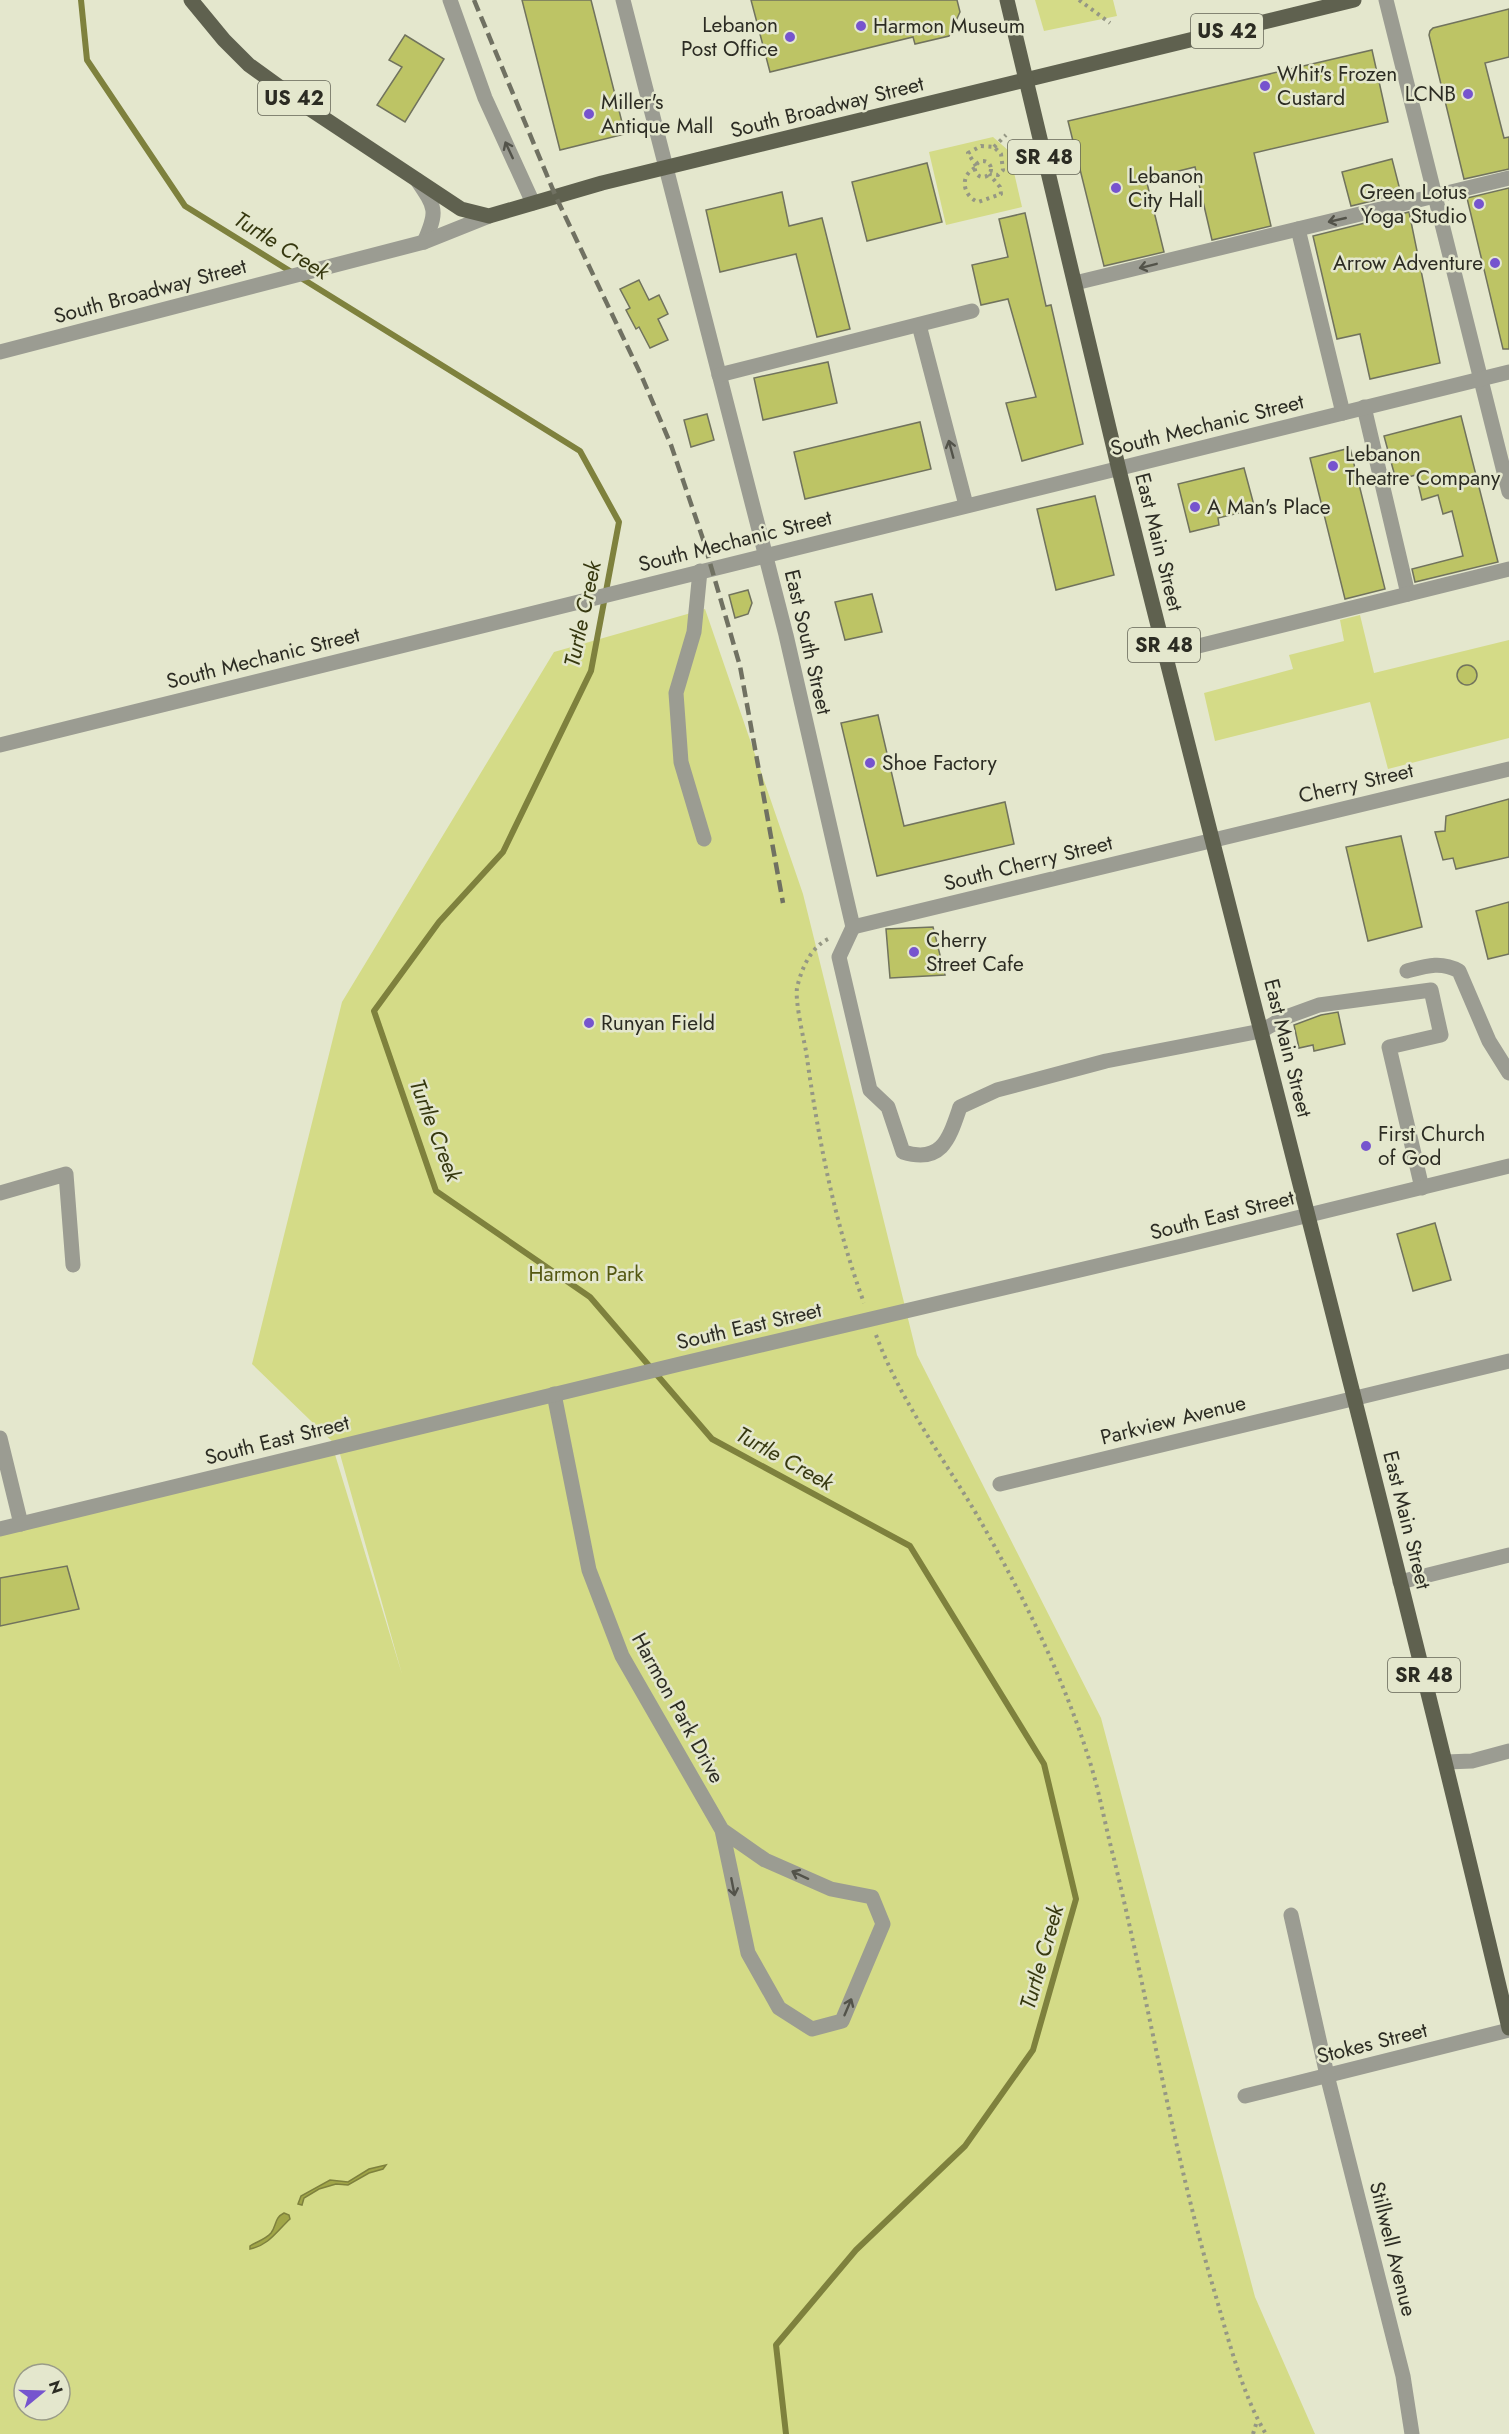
<svg xmlns="http://www.w3.org/2000/svg" width="1509" height="2434" font-family="Jost,sans-serif">
<style>
.green{fill:#d4db87;fill-rule:evenodd}
.water{fill:#a1a648;stroke:#7e813d;stroke-width:1.5}
.lines{fill:none;stroke-linecap:round;stroke-linejoin:round}
.stream{stroke:#7e813d;stroke-width:6}
.building{fill:#bdc465;stroke:#71735d;stroke-width:1.5}
.path{stroke:#959784;stroke-width:4;stroke-dasharray:3 4.5;stroke-linecap:butt}
.minor{stroke:#9b9c92;stroke-width:15}
.major{stroke:#5f614f;stroke-width:15}
.rail{stroke:#707162;stroke-width:4.5;stroke-dasharray:12 6;stroke-linecap:butt}
.oneway{stroke:#53534a}
.poi-dot{fill:#7654ce;stroke:#e4e7cd;stroke-width:2}
.labels{text-anchor:middle;dominant-baseline:central;stroke-width:5;stroke-linejoin:round;paint-order:stroke}
.shield{fill:#e4e7cd;stroke:#636456;stroke-width:1.5}
.shield-label{font-size:20px;font-weight:bold;fill:#2c2c23}
.poi-label{font-size:21px;fill:#2c2c23;stroke:#e4e7cd;text-anchor:start}
.street-label{font-size:21px;fill:#2c2c23;stroke:#e4e7cd}
.park-label{font-size:21px;fill:#545811;stroke:#e4e7cd}
.water-label{font-size:22px;font-style:italic;fill:#36380f;stroke:#e4e7cd}
</style>
<rect width="100%" height="100%" fill="#e4e7cd"/>
<!-- green -->
<g class="green">
<polygon points="1035,0 1113,0 1117,16 1044,31"/>
<polygon points="993,137 1009,151 1022,207 946,225 929,152"/>
<path d="M705,609L803,894L917,1355L1101,1718L1255,2297L1315,2434H0V1529L333,1448L402,1674L338,1447L252,1364L342,1002L554,652ZM24,2374H60V2410H24Z"/>
<polygon points="1360,615 1374,673 1509,640 1509,738 1388,769 1370,702 1215,741 1204,693 1293,669 1289,655 1344,641 1340,620"/>
</g>
<!-- water -->
<g class="water">
<polygon points="386,2165 383,2169 369,2173 348,2185 336,2184 319,2189 304,2198 302,2205 298,2204 301,2196 330,2180 348,2182 369,2169"/>
<path d="M284,2213L289,2215L290,2219C276,2232 269,2245 250,2249V2246C256,2242 266,2239 271,2233C277,2225 274,2218 284,2213Z"/>
</g>
<g class="lines">
<!-- stream -->
<polyline class="stream" points="81,0 87,60 185,206 580,451 619,522 591,671 503,852 439,922 374,1011 436,1191 590,1297 712,1439 910,1546 1044,1764 1076,1899 1033,2050 965,2146 856,2250 776,2345 786,2434"/>
</g>
<!-- building -->
<g class="building">
<polygon points="522,0 591,0 625,134 560,150"/>
<polygon points="751,0 957,0 960,12 949,36 915,44 913,37 770,72"/>
<polygon points="1509,9 1509,57 1485,63 1504,138 1509,137 1509,169 1464,179 1429,35 1430,31 1433,28"/>
<polygon points="405,35 444,59 405,122 377,105 402,67 389,60"/>
<polygon points="1372,50 1388,122 1254,153 1271,226 1212,240 1195,167 1146,179 1164,252 1104,266 1068,121"/>
<polygon points="1392,159 1401,194 1351,206 1342,172"/>
<polygon points="927,163 942,222 867,241 852,182"/>
<polygon points="1509,188 1509,349 1503,349 1467,198"/>
<polygon points="782,192 789,226 822,218 850,329 817,337 796,254 720,272 706,210"/>
<polygon points="1409,212 1440,363 1370,379 1360,334 1337,339 1313,236"/>
<polygon points="1025,213 1046,306 1051,305 1083,444 1022,461 1006,403 1036,397 1008,299 981,305 972,265 1008,257 999,219"/>
<polygon points="639,280 649,300 659,295 668,314 658,319 668,340 650,348 639,327 636,329 626,310 630,308 620,289"/>
<polygon points="828,362 837,403 763,420 754,378"/>
<polygon points="707,414 714,440 691,447 684,420"/>
<polygon points="1461,416 1498,562 1415,582 1412,569 1463,556 1452,511 1443,514 1438,495 1422,500 1416,475 1396,480 1384,436"/>
<polygon points="920,422 931,469 805,499 794,452"/>
<polygon points="1350,448 1385,589 1345,599 1310,458"/>
<polygon points="1244,468 1255,509 1218,518 1219,525 1190,532 1178,484"/>
<polygon points="1095,496 1114,575 1056,590 1037,509"/>
<polygon points="748,590 752,603 748,614 735,618 729,595"/>
<polygon points="872,594 882,632 845,640 835,602"/>
<circle cx="1467" cy="675" r="10"/>
<polygon points="878,715 904,826 1005,802 1014,844 877,876 841,723"/>
<polygon points="1509,799 1509,857 1456,869 1453,858 1443,860 1435,832 1445,831 1446,816"/>
<polygon points="1401,836 1422,927 1368,941 1346,847"/>
<polygon points="1509,902 1509,954 1488,959 1476,911"/>
<polygon points="933,927 945,975 890,978 886,929"/>
<polygon points="1338,1012 1345,1044 1314,1051 1313,1045 1299,1048 1294,1025 1321,1015"/>
<polygon points="1435,1223 1451,1280 1413,1291 1397,1234"/>
<polygon points="67,1566 79,1609 0,1626 0,1578"/>
</g>
<g class="lines">
<!-- path -->
<g class="path">
<polyline points="1079,0 1110,23"/>
<polyline points="994,147 1006,135"/>
<circle cx="983" cy="169" r="8"/>
<polyline points="976,166 968,153 981,146 994,147 1001,154 1003,170 998,175 990,174"/>
<path d="M975,168C959,176 963,196 978,202L1001,194L1000,187L989,174"/>
<path d="M828,939C810,948 801,970 797,988C795,1001 803,1036 806,1051C818,1137 834,1221 864,1303"/>
<path d="M876,1335C900,1400 942,1456 977,1515C1021,1592 1061,1671 1088,1756C1099,1789 1105,1825 1114,1859C1149,2002 1172,2148 1214,2290C1227,2334 1242,2395 1266,2434"/>
<polyline points="1253,2434 1257,2421"/>
</g>
<!-- minor -->
<g class="minor">
<polyline points="450,0 485,98 533,203"/>
<path d="M623,0L786,635L846,897L853,927L839,957L870,1090L888,1107L903,1152C942,1164 949,1139 960,1107L997,1090L1106,1061L1261,1031L1286,1017L1319,1005L1431,990L1441,1035L1389,1047L1422,1188"/>
<polyline points="1386,0 1509,492"/>
<path d="M417,180C436,208 438,211 424,242"/>
<polyline points="1298,229 1343,413"/>
<polyline points="1075,283 1509,178"/>
<polyline points="919,325 966,505"/>
<polyline points="0,352 424,242 489,216"/>
<polyline points="719,375 972,311"/>
<polyline points="1364,407 1408,594"/>
<polyline points="700,571 694,632 676,693 681,762 704,839"/>
<polyline points="1166,654 1509,569"/>
<polyline points="0,745 1509,372"/>
<polyline points="853,927 1509,769"/>
<path d="M1407,971C1426,966 1441,961 1459,971L1489,1041L1509,1073"/>
<polyline points="0,1193 66,1174 73,1265"/>
<polyline points="554,1394 589,1570 622,1656 722,1830 748,1953 779,2008 812,2029 842,2021 883,1924 872,1897 831,1889 765,1860 722,1830"/>
<polyline points="0,1438 21,1524"/>
<polyline points="1000,1484 1509,1361"/>
<polyline points="0,1529 680,1364 1186,1245 1509,1166"/>
<polyline points="1400,1582 1509,1555"/>
<polyline points="1446,1762 1472,1761 1509,1751"/>
<polyline points="1291,1915 1327,2075 1403,2376 1412,2434"/>
<polyline points="1245,2096 1509,2030"/>
</g>
<!-- major -->
<g class="major">
<polyline points="191,0 224,40 249,65 310,109 461,209 489,216 602,183 1354,0"/>
<path d="M1007,0C1044,156 1081,313 1119,470C1248,989 1386,1507 1509,2028"/>
</g>
<!-- rail -->
<polyline class="rail" points="474,0 556,197 642,377 671,445 703,539 740,666 783,903"/>
</g>
<!-- one-way arrows -->
<defs><path id="oneway-shaft" d="M-6 0H5M1.5-3L5.5 0L1.5 3" fill="none" stroke-width="1.6" stroke-linecap="round" stroke-linejoin="round" transform="scale(1.5)"/></defs>
<g class="oneway">
<use href="#oneway-shaft" transform="translate(509 150) rotate(-115)"/>
<use href="#oneway-shaft" transform="translate(1337 220) rotate(167)"/>
<use href="#oneway-shaft" transform="translate(1148 266) rotate(166)"/>
<use href="#oneway-shaft" transform="translate(951 449) rotate(-105)"/>
<use href="#oneway-shaft" transform="translate(800 1875) rotate(-155)"/>
<use href="#oneway-shaft" transform="translate(733 1887) rotate(79)"/>
<use href="#oneway-shaft" transform="translate(848 2007) rotate(-67)"/>
</g>
<!-- markers -->
<g class="poi-dot">
<circle cx="861" cy="26" r="6"/>
<circle cx="790" cy="37" r="6"/>
<circle cx="1265" cy="86" r="6"/>
<circle cx="1468" cy="94" r="6"/>
<circle cx="589" cy="114" r="6"/>
<circle cx="1116" cy="188" r="6"/>
<circle cx="1479" cy="204" r="6"/>
<circle cx="1495" cy="263" r="6"/>
<circle cx="1333" cy="466" r="6"/>
<circle cx="1195" cy="507" r="6"/>
<circle cx="870" cy="763" r="6"/>
<circle cx="914" cy="952" r="6"/>
<circle cx="589" cy="1023" r="6"/>
<circle cx="1366" cy="1146" r="6"/>
</g>
<g class="labels">
<!-- shield labels -->
<g class="shield">
<rect x="1191" y="14" width="72" height="34" rx="4.5"/>
<rect x="258" y="81" width="72" height="34" rx="4.5"/>
<rect x="1008" y="140" width="72" height="34" rx="4.5"/>
<rect x="1128" y="628" width="72" height="34" rx="4.5"/>
<rect x="1388" y="1658" width="72" height="34" rx="4.5"/>
</g>
<g class="shield-label">
<text x="1227" y="31">US 42</text>
<text x="294" y="98">US 42</text>
<text x="1044" y="157">SR 48</text>
<text x="1164" y="645">SR 48</text>
<text x="1424" y="1675">SR 48</text>
</g>
<!-- poi labels -->
<g class="poi-label">
<text x="778" y="25" text-anchor="end">Lebanon<tspan x="778" dy="24">Post Office</tspan></text>
<text x="873" y="26">Harmon Museum</text>
<text x="1277" y="74">Whit's Frozen<tspan x="1277" dy="24">Custard</tspan></text>
<text x="1456" y="94" text-anchor="end">LCNB</text>
<text x="601" y="102">Miller's<tspan x="601" dy="24">Antique Mall</tspan></text>
<text x="1128" y="176">Lebanon<tspan x="1128" dy="24">City Hall</tspan></text>
<text x="1467" y="192" text-anchor="end">Green Lotus<tspan x="1467" dy="24">Yoga Studio</tspan></text>
<text x="1483" y="263" text-anchor="end">Arrow Adventure</text>
<text x="1345" y="454">Lebanon<tspan x="1345" dy="24">Theatre Company</tspan></text>
<text x="1207" y="507">A Man's Place</text>
<text x="882" y="763">Shoe Factory</text>
<text x="926" y="940">Cherry<tspan x="926" dy="24">Street Cafe</tspan></text>
<text x="601" y="1023">Runyan Field</text>
<text x="1378" y="1134">First Church<tspan x="1378" dy="24">of God</tspan></text>
</g>
<!-- street labels -->
<g class="street-label">
<text transform="translate(827 107) rotate(-14)">South Broadway Street</text>
<text transform="translate(150 291) rotate(-15)">South Broadway Street</text>
<text transform="translate(1207 425) rotate(-14)">South Mechanic Street</text>
<text transform="translate(735 541) rotate(-14)">South Mechanic Street</text>
<text transform="translate(1159 542) rotate(76)">East Main Street</text>
<text transform="translate(808 642) rotate(77)">East South Street</text>
<text transform="translate(263 658) rotate(-14)">South Mechanic Street</text>
<text transform="translate(1356 783) rotate(-13)">Cherry Street</text>
<text transform="translate(1028 863) rotate(-14)">South Cherry Street</text>
<text transform="translate(1288 1048) rotate(76)">East Main Street</text>
<text transform="translate(1222 1215) rotate(-14)">South East Street</text>
<text transform="translate(749 1326) rotate(-13)">South East Street</text>
<text transform="translate(1173 1420) rotate(-14)">Parkview Avenue</text>
<text transform="translate(277 1440) rotate(-14)">South East Street</text>
<text transform="translate(1407 1520) rotate(76)">East Main Street</text>
<text transform="translate(678 1708) rotate(61)">Harmon Park Drive</text>
<text transform="translate(1372 2043) rotate(-14)">Stokes Street</text>
<text transform="translate(1393 2249) rotate(76)">Stillwell Avenue</text>
</g>
<!-- park labels -->
<g class="park-label">
<text x="586" y="1274">Harmon Park</text>
</g>
<!-- water labels -->
<g class="water-label">
<text transform="translate(282 245) rotate(32)">Turtle Creek</text>
<text transform="translate(582 614) rotate(-78)">Turtle Creek</text>
<text transform="translate(436 1130) rotate(69)">Turtle Creek</text>
<text transform="translate(785 1458) rotate(29)">Turtle Creek</text>
<text transform="translate(1041 1957) rotate(-74)">Turtle Creek</text>
</g>
</g>
<!-- north arrow -->
<g transform="translate(42 2392) rotate(71)"><circle r="28" fill="#e4e7cd" stroke="#9a9c89" stroke-width="1.5"/>
<path d="M0-4.5L10 22L0 15L-10 22Z" fill="#7654ce"/>
<text y="-9" font-size="16" font-weight="bold" text-anchor="middle" fill="#2c2c23">N</text>
</g>
</svg>
